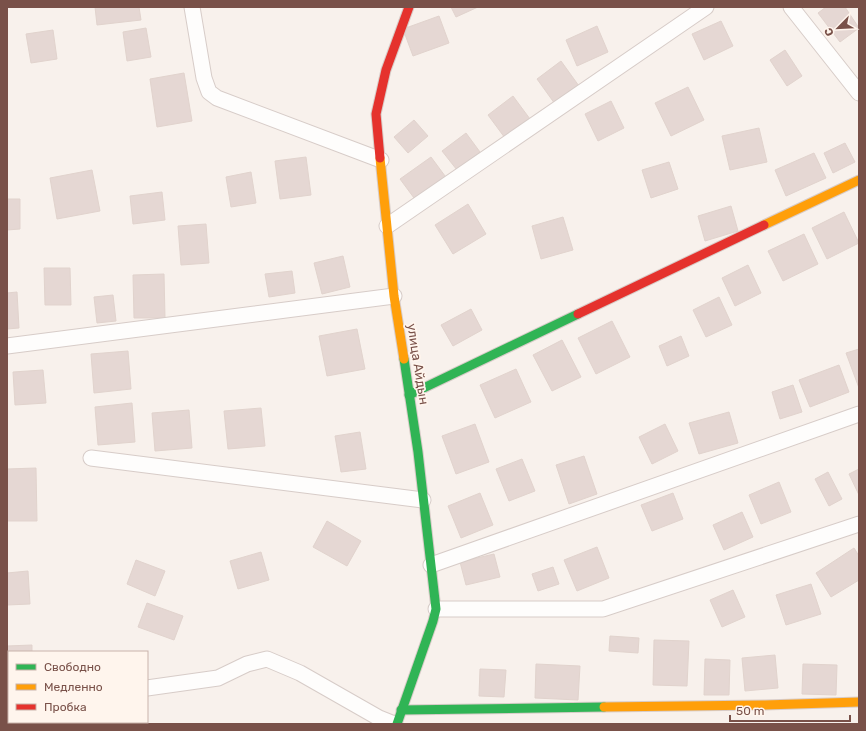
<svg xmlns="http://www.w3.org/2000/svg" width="866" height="731" font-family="Rubik,sans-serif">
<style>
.building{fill:#e5d7d3;stroke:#e1d3cd}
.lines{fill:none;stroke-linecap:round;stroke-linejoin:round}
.street-casing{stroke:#d7ccc8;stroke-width:17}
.fast-casing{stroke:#d8ccc8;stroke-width:11}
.slow-casing{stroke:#d8ccc8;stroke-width:11}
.jam-casing{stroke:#d8ccc8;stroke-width:11}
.street{stroke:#fefdfc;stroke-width:15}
.fast{stroke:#30b455;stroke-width:9}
.slow{stroke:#ff9f0a;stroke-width:9}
.jam{stroke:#e5322d;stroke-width:9}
.labels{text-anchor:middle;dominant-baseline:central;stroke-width:3.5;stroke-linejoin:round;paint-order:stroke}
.street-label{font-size:13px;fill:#795149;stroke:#fff5ed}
</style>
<rect width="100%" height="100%" fill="#f8f1ec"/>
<!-- building -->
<g class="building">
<polygon points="95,7 139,7 141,20 97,25"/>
<polygon points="451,7 478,7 456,17"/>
<polygon points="826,7 845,7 859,28 840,42 818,13"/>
<polygon points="439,16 449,43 413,56 403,29"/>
<polygon points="721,21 733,46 704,60 692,34"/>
<polygon points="597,26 608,52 577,66 566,40"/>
<polygon points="146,28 151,57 127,61 123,32"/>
<polygon points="53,30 57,59 31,63 26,34"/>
<polygon points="785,50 802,76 787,86 770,60"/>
<polygon points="561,61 579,86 555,104 537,79"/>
<polygon points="184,73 192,121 157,127 150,79"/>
<polygon points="688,87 704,120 671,136 655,103"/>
<polygon points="513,96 530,119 505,138 488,115"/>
<polygon points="611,101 624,128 598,141 585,114"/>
<polygon points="414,120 428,136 408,153 394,137"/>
<polygon points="759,128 767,162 730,170 722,136"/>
<polygon points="466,133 480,152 457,170 442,151"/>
<polygon points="845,143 855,162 833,173 824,153"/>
<polygon points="814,153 826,178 786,196 775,170"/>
<polygon points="306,157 311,195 280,199 275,161"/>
<polygon points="431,157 448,180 417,202 400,179"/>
<polygon points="669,162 678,189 651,198 642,170"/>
<polygon points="92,170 100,211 57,219 50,178"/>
<polygon points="251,172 256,203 231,207 226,177"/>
<polygon points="162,192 165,220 133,224 130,196"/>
<polygon points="7,199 20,199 20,229 7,230"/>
<polygon points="468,204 486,234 453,254 435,225"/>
<polygon points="731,206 738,231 705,241 698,216"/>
<polygon points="844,212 859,243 827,259 812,228"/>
<polygon points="563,217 573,250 541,259 532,226"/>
<polygon points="206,224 209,263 181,265 178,226"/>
<polygon points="804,234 818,264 783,281 768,251"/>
<polygon points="343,256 350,287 322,294 314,263"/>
<polygon points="748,265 761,293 735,306 722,278"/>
<polygon points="44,268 70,268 71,305 45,305"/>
<polygon points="292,271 295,293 269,297 265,274"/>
<polygon points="164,274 165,318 134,318 133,275"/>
<polygon points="17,292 19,328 7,329 7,293"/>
<polygon points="113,295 116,321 97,323 94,297"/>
<polygon points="719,297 732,325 706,337 693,310"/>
<polygon points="471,309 482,330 453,346 441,325"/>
<polygon points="612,321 630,357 596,374 578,338"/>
<polygon points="357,329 365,369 327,376 319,336"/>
<polygon points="681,336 689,356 667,366 659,346"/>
<polygon points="562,340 581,377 552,391 533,355"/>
<polygon points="859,349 859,388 846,353"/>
<polygon points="128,351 131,389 94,393 91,354"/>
<polygon points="839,365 849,392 810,407 799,380"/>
<polygon points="516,369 531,402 495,418 480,385"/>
<polygon points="43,370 46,403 15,405 13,372"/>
<polygon points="793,385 802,412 780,419 772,392"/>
<polygon points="132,403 135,442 98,445 95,407"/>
<polygon points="261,408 265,446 228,449 224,411"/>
<polygon points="189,410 192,448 155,451 152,413"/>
<polygon points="729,412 738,443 699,454 689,423"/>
<polygon points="475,424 489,462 456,474 442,436"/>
<polygon points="665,424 678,451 652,464 639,437"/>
<polygon points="360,432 366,469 341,472 335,436"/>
<polygon points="584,456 597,494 569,504 556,465"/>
<polygon points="522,459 535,491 509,501 496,469"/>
<polygon points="36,468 37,521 7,521 7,469"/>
<polygon points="859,469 859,495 849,474"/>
<polygon points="828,472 842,499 829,506 815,479"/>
<polygon points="779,482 791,512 761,524 749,495"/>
<polygon points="480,493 493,525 461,538 448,506"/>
<polygon points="673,493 683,519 652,531 641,505"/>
<polygon points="742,512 753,537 724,550 713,525"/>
<polygon points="327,521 361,541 347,566 313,547"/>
<polygon points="597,547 609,578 577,591 564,560"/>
<polygon points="854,548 859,556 859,580 831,597 816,573"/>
<polygon points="261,552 269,580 238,589 230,561"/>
<polygon points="494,554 500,577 466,585 460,562"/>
<polygon points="136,560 165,571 155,596 127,584"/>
<polygon points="553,567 559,584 538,591 532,574"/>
<polygon points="28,571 30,604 7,605 7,573"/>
<polygon points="811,584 821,614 786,625 776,595"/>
<polygon points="733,590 745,617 722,627 710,600"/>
<polygon points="147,603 183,616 174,640 138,627"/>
<polygon points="610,636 639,638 638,653 609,651"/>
<polygon points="654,640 689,641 687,686 653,685"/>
<polygon points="32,645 32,652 9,652 9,679 7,679 7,646"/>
<polygon points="775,655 778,688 745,691 742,658"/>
<polygon points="705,659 730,660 729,695 704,695"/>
<polygon points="536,664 580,666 578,700 535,698"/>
<polygon points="803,664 837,665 836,695 802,694"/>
<polygon points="480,669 506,670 504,697 479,696"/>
<polygon points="7,693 9,693 9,722 37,722 38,724 7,724"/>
</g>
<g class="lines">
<!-- street casing -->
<g class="street-casing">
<g id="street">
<polyline points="192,7 204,78 209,92 217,98 381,160"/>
<polyline points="791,7 859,93"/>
<polyline points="387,226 706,7"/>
<polyline points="7,346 394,296"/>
<polyline points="91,458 423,500"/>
<polyline points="431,565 859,414"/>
<polyline points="436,609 603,609 859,524"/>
<polyline points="147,688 218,678 247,664 267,659 300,673 379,718 394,724"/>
</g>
</g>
<!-- fast casing -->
<g class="fast-casing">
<g id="fast">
<polyline points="409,395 578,314"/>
<polyline points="401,710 604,707"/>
<polyline points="397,724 433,621 436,609 418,452 404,359"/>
</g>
</g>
<!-- slow casing -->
<g class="slow-casing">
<g id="slow">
<polyline points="380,158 394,296 404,359"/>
<polyline points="764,225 859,180"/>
<polyline points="604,707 765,705 859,702"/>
</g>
</g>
<!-- jam casing -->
<g class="jam-casing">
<g id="jam">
<polyline points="380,158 376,114 386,70 409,7"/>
<polyline points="578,314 764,225"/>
</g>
</g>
<!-- street -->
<use href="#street" class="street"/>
<!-- fast -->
<use href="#fast" class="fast"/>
<!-- slow -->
<use href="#slow" class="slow"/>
<!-- jam -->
<use href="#jam" class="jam"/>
</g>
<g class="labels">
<!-- street labels -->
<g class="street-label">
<text transform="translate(418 364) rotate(81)">улица Айдын</text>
</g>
</g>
<!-- border -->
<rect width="866" height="731" fill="none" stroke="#795149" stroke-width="16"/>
<!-- legend -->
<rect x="8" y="651" width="140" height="72" fill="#fff5ed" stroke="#c9b3ab"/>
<rect x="16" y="664" width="20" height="6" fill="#30b455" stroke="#c9b3ab"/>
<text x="44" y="671" font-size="12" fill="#795149">Свободно</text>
<rect x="16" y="684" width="20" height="6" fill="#ff9f0a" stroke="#c9b3ab"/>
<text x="44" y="691" font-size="12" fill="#795149">Медленно</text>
<rect x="16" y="704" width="20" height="6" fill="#e5322d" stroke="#c9b3ab"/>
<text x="44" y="711" font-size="12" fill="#795149">Пробка</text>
<!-- north arrow -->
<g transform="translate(838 28) rotate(246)" stroke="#fff5ed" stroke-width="3" paint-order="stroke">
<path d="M0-3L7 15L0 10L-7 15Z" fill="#795149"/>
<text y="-6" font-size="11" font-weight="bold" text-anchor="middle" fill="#795149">С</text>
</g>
<!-- scale -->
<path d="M730 715v6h120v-6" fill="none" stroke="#795149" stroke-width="2"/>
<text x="736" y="715" font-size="12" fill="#795149" stroke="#fff5ed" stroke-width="3" paint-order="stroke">50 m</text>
</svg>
